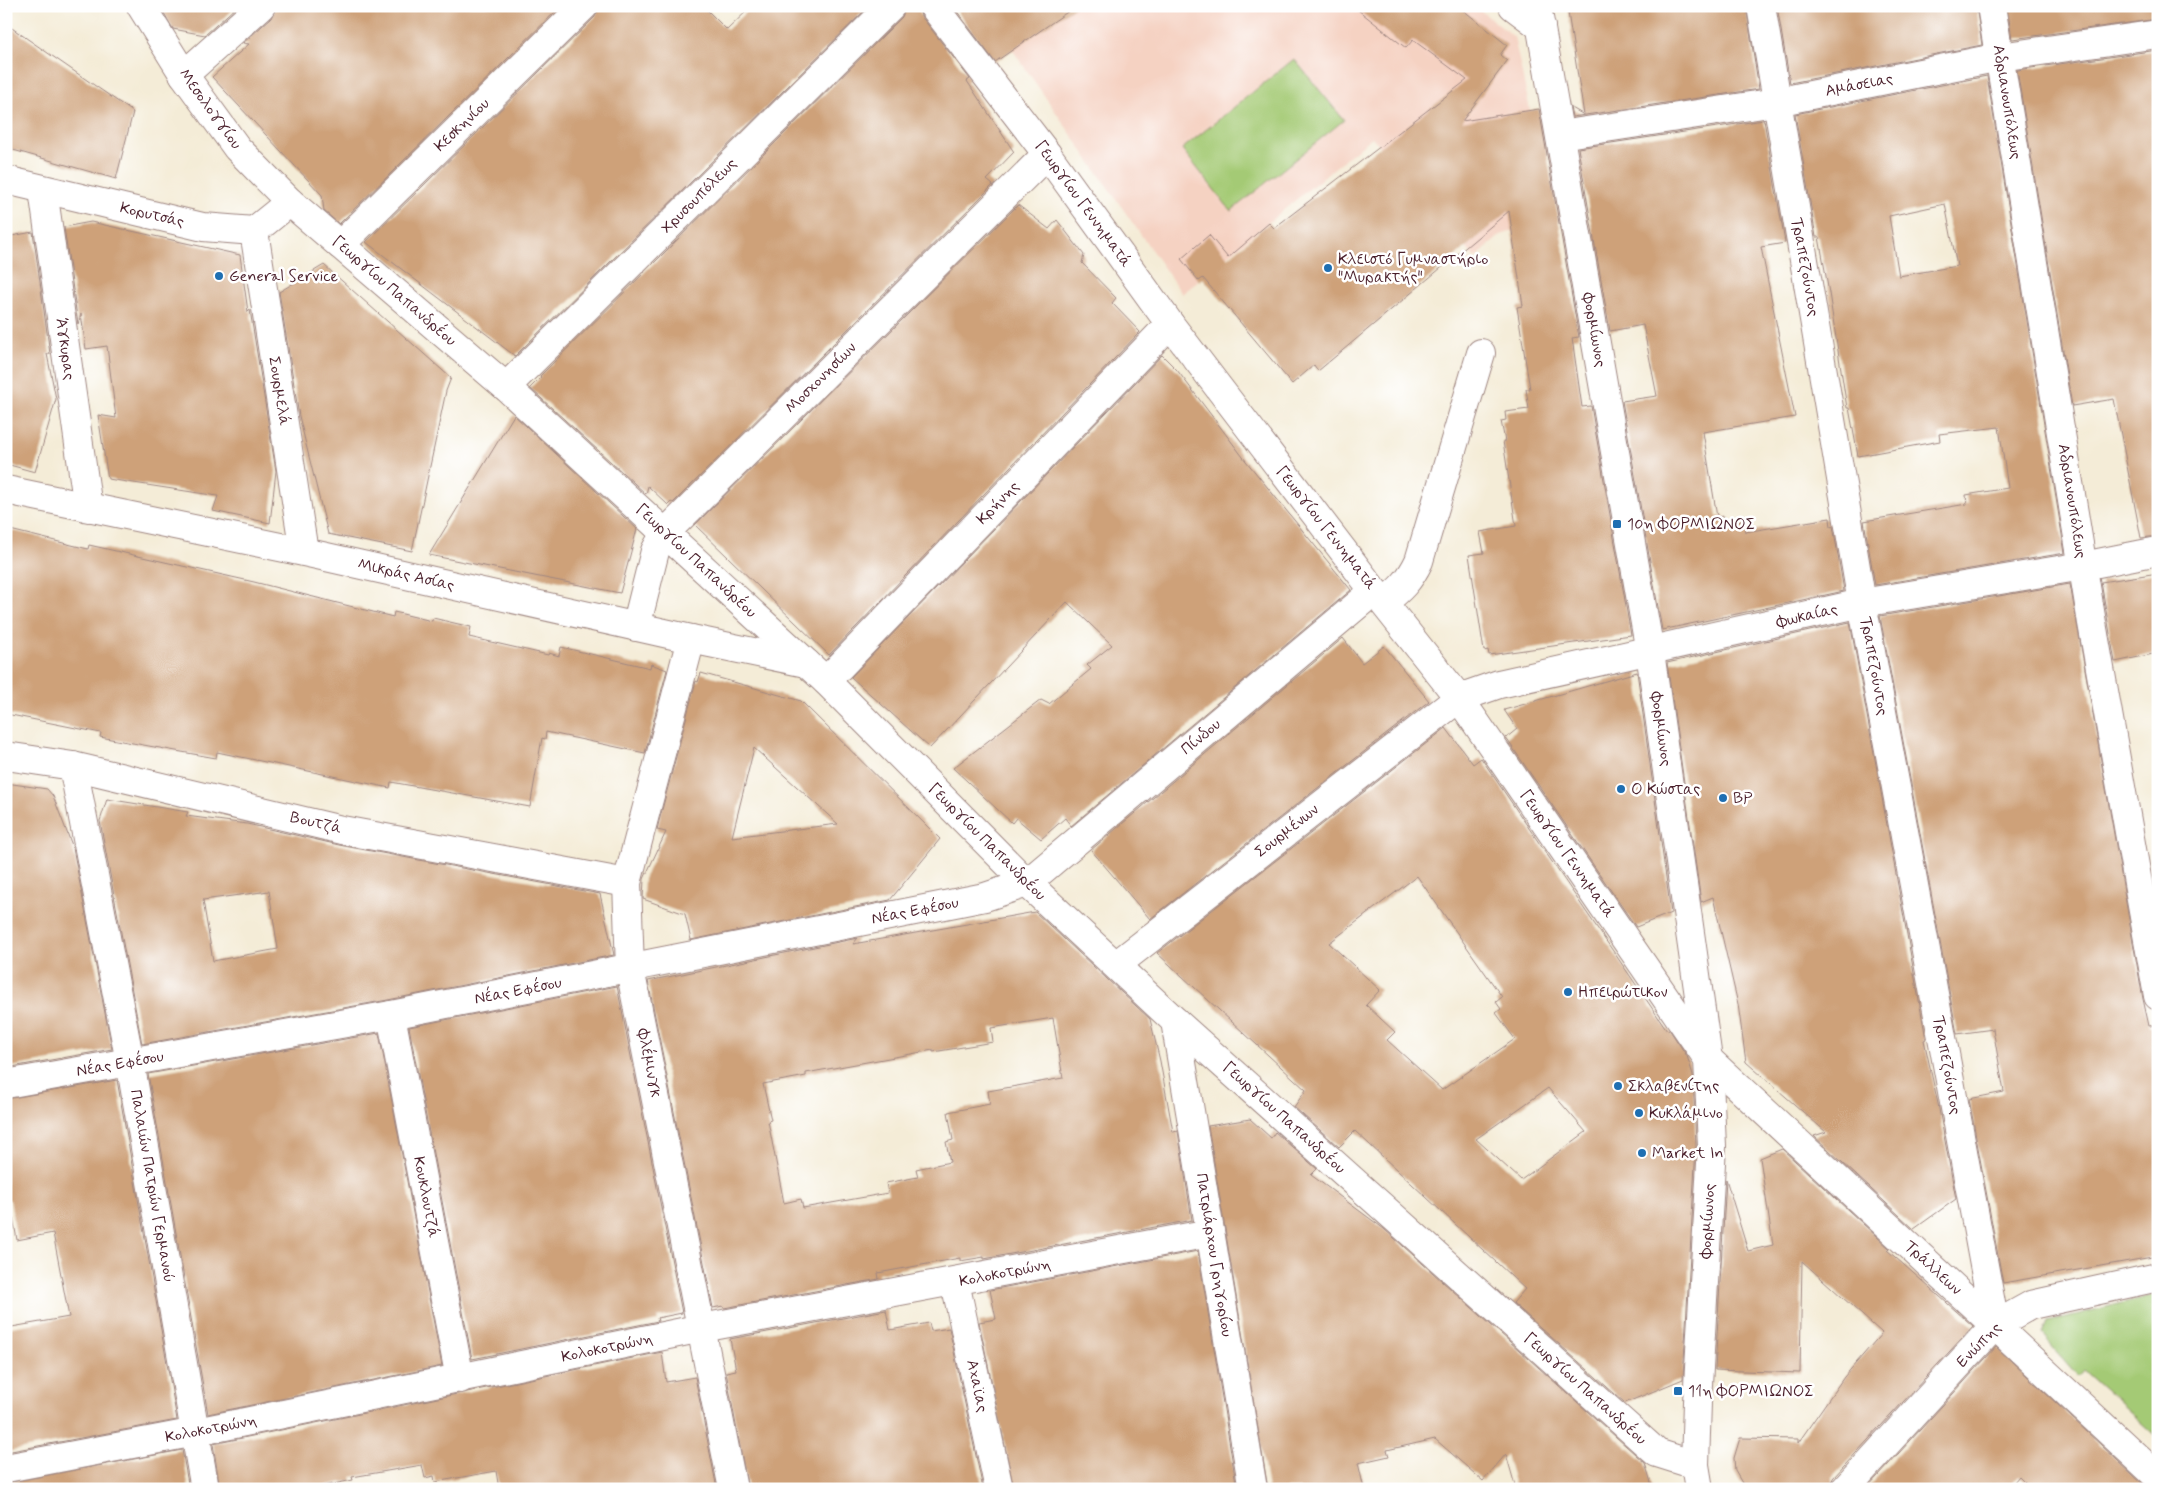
<svg xmlns="http://www.w3.org/2000/svg" width="2164" height="1495" font-family="Mynerve,sans-serif">
<style>
.built{fill:#f5d2c2}
.green{fill:#a4ca75;stroke:#777450}
.building{fill:#cea179;fill-rule:evenodd}
.lines{fill:none;stroke-linecap:round;stroke-linejoin:round}
.minor-casing{stroke:#9f8681;stroke-width:30}
.minor{stroke:#fff;stroke-width:28}
.poi-dot{fill:#1f6fb2;stroke:#fff;stroke-width:2}
.labels{text-anchor:middle;dominant-baseline:central;stroke-width:5;stroke-linejoin:round;paint-order:stroke}
.street-label{font-size:16px;fill:#4a1f2b;stroke:#fff}
.poi-label{font-size:16px;fill:#4a1f2b;stroke:#fff;text-anchor:start}
</style>
<rect width="100%" height="100%" fill="#fff"/>
<filter id="ink" filterUnits="userSpaceOnUse"><feTurbulence type="fractalNoise" baseFrequency=".02" numOctaves="2"/><feDisplacementMap in="SourceGraphic" scale="10" xChannelSelector="R" yChannelSelector="G"/><feConvolveMatrix kernelMatrix="1 2 1 2 8 2 1 2 1" color-interpolation-filters="sRGB"/></filter>
<filter id="wash" filterUnits="userSpaceOnUse"><feTurbulence type="fractalNoise" baseFrequency=".0096" numOctaves="4" result="noise"/><feDisplacementMap in="SourceGraphic" scale="20" xChannelSelector="R" yChannelSelector="G"/><feGaussianBlur stdDeviation="1.12" result="paint"/><feColorMatrix in="noise" values="0 0 0 0 0 0 0 0 0 0 0 0 0 0 0 0 0 1.4 0 .05"/><feComposite in="paint" operator="in"/></filter>
<g filter="url(#wash)">
<rect width="100%" height="100%" fill="#f4ecd7"/>
<!-- built -->
<polygon class="built" points="982,6 1475,6 1514,37 1556,229 1531,225 1501,235 1475,258 1372,137 1182,294"/>
<!-- green -->
<g class="green">
<polygon points="1294,59 1344,120 1231,211 1182,149"/>
<polygon points="2158,1294 2158,1438 2083,1370 2078,1376 2042,1335 2047,1322"/>
</g>
<g id="blocks">
<!-- building -->
<g class="building">
<polygon points="160,6 237,6 205,35 173,29"/>
<polygon points="276,6 561,6 339,224 324,211 322,195 212,77 249,44 243,43 271,18"/>
<polygon points="599,6 703,6 727,30 752,6 869,6 515,356 366,242 595,17"/>
<polygon points="906,6 918,6 921,16 970,79 967,81 1014,152 987,180 993,185 673,503 671,502 668,505 648,486 646,494 530,388 541,377 540,376 902,17"/>
<polygon points="953,6 1076,6 995,62"/>
<polygon points="1353,6 1458,6 1507,45 1500,55 1507,61 1462,121 1539,109 1579,337 1572,338 1582,407 1591,406 1631,635 1489,655 1488,650 1484,651 1469,555 1484,553 1480,532 1516,526 1503,441 1505,441 1501,421 1506,420 1505,412 1529,409 1526,389 1530,389 1517,307 1523,306 1509,211 1318,371 1314,365 1292,384 1203,278 1199,281 1181,259 1209,235 1228,258 1269,223 1274,228 1467,80 1413,40 1406,48"/>
<polygon points="1567,6 1746,6 1759,89 1572,117 1570,107 1584,115"/>
<polygon points="1777,6 1976,6 1982,45 1790,83"/>
<polygon points="2007,6 2158,6 2158,19 2012,39"/>
<polygon points="6,24 133,112 116,179 6,148"/>
<polygon points="2158,50 2158,536 2141,538 2114,399 2072,406 2017,70"/>
<path d="M1987,76L2065,553L1875,585L1864,521L1967,504L1966,495L2008,488L1999,427L1939,434L1940,441L1858,456L1849,408H1847L1829,293L1819,237H1816L1795,114ZM1945,204L1957,266L1899,276L1889,216Z"/>
<polygon points="1764,120 1785,243 1761,247 1795,417 1703,432 1717,517 1724,516 1725,523 1743,521 1745,532 1830,518 1831,527 1833,526 1844,591 1662,630 1622,401 1657,396 1643,325 1610,331 1578,148"/>
<polygon points="1018,205 1049,229 1057,220 1084,255 1082,263 1116,298 1112,303 1140,332 829,655 695,525"/>
<polygon points="91,222 240,255 248,312 250,310 276,471 270,523 213,511 218,496 108,479 98,415 116,418 107,346 86,349 81,314 78,324 64,227"/>
<polygon points="33,232 50,354 47,354 56,399 35,472 6,464 6,237"/>
<polygon points="324,265 451,378 446,391 412,551 328,534 299,416 279,292"/>
<polygon points="1162,355 1177,370 1246,461 1351,590 1071,826 1065,818 1041,839 1016,818 1012,823 953,768 1041,700 1049,704 1091,669 1087,665 1112,645 1067,602 930,748 851,677"/>
<polygon points="514,415 637,529 620,593 429,555"/>
<polygon points="6,529 88,549 89,545 254,582 393,617 394,612 432,621 433,618 471,627 469,637 548,655 549,653 559,656 561,647 650,668 651,664 667,670 645,753 546,732 545,739 542,738 530,807 391,782 390,788 217,752 216,758 176,751 100,737 101,733 6,714"/>
<polygon points="2158,573 2158,653 2115,662 2101,582"/>
<polygon points="2070,584 2143,999 2149,1026 2158,1025 2158,1256 2003,1283 1969,1099 2004,1092 1993,1029 1957,1034 1880,616"/>
<polygon points="1850,622 1926,1039 1924,1040 1938,1104 1956,1199 1914,1229 1814,1136 1826,1132 1746,1062 1738,1004 1713,897 1701,902 1667,663"/>
<polygon points="1343,638 1362,663 1384,646 1429,701 1150,919 1091,850"/>
<polygon points="1637,672 1671,913 1636,927 1506,738 1517,729 1504,710"/>
<path d="M701,673L801,701L940,839L890,900L691,940L685,914L643,899L644,879L666,832L657,830L659,821L696,681L698,682ZM754,748L838,824L732,837Z"/>
<path d="M1446,728L1473,764L1481,758L1667,1030L1669,1029L1687,1056L1693,1075L1696,1146L1683,1379L1625,1403L1513,1303L1525,1289L1355,1131L1339,1147L1294,1107L1306,1090L1157,953ZM1417,876L1502,997L1496,1002L1501,1009L1496,1013L1515,1039L1442,1090L1387,1040L1395,1032L1366,1005L1380,990L1329,943ZM1548,1088L1586,1132L1521,1180L1476,1139Z"/>
<polygon points="6,783 47,789 53,796 73,848 112,1049 6,1068"/>
<path d="M107,799L188,812L186,816L247,824L339,845L600,894L614,955L388,1000L142,1044L100,821ZM269,891L278,949L213,961L203,900Z"/>
<path d="M1035,912L1150,1019L1160,1061L1173,1132L1178,1131L1192,1220L984,1259V1257L960,1261V1258L878,1273L879,1279L724,1308L723,1306L713,1308L648,981L858,938L853,944ZM1053,1018L1063,1078L988,1091L990,1104L948,1112L953,1140L946,1142L950,1162L916,1169L918,1177L886,1183L888,1193L803,1208L801,1199L784,1203L768,1121L771,1120L763,1084L806,1076V1073L933,1050V1052L993,1042L991,1028Z"/>
<polygon points="617,986 682,1313 657,1318 658,1321 472,1359 409,1027"/>
<polygon points="379,1033 442,1366 208,1414 148,1074"/>
<polygon points="117,1080 177,1420 6,1452 6,1328 69,1317 53,1233 17,1240 10,1200 6,1200 6,1099"/>
<polygon points="1250,1119 1271,1138 1275,1132 1317,1169 1311,1175 1384,1229 1645,1463 1653,1489 1516,1489 1506,1454 1483,1481 1435,1439 1387,1450 1389,1456 1358,1463 1364,1489 1268,1489 1208,1126"/>
<polygon points="1782,1149 1889,1248 1887,1250 1973,1326 1833,1478 1830,1489 1749,1489 1742,1483 1735,1471 1734,1458 1740,1438 1798,1439 1798,1443 1844,1377 1882,1333 1802,1261 1800,1373 1715,1370 1726,1179 1748,1251 1773,1245 1760,1158"/>
<polygon points="1198,1251 1237,1489 1014,1489 979,1322 996,1319 990,1290"/>
<polygon points="886,1310 890,1330 929,1323 931,1331 949,1328 983,1489 748,1489 726,1372 736,1370 730,1339"/>
<polygon points="1996,1347 2147,1488 2148,1489 2032,1489 2019,1476 2008,1489 1866,1489"/>
<polygon points="662,1352 666,1382 695,1377 717,1489 499,1489 496,1471 435,1482 434,1476 425,1478 422,1465 352,1477 353,1480 308,1489 220,1489 213,1444"/>
<polygon points="182,1450 189,1489 6,1489 6,1483"/>
</g>
</g>
</g>
<g filter="url(#ink)">
<use href="#blocks" fill-opacity="0" stroke="#9f8681" stroke-width="1"/>
<g class="lines">
<!-- minor casing -->
<g class="minor-casing">
<g id="minor">
<polyline points="141,6 184,75 237,148 290,202 506,387 826,681 1027,883 1175,1021 1657,1453 1695,1465"/>
<polyline points="933,6 1047,154 1170,324 1374,591 1459,698 1708,1059 2158,1477"/>
<polyline points="1513,6 1541,27"/>
<polyline points="1537,6 1650,652 1708,1059 1712,1146 1697,1402 1695,1465 1699,1489"/>
<polyline points="1761,6 1862,603 1995,1325"/>
<polyline points="1991,6 2092,623 2158,996"/>
<polyline points="184,75 261,6"/>
<polyline points="1560,135 1776,102 2000,57 2158,34"/>
<polyline points="6,180 203,227 254,231 290,202"/>
<polyline points="43,190 88,508"/>
<polyline points="254,231 304,552"/>
<polyline points="340,245 584,6"/>
<polyline points="506,387 891,6"/>
<polyline points="6,490 304,552 691,639 806,663"/>
<path d="M1384,602C1400,590 1410,580 1419,561L1481,353"/>
<polyline points="636,627 655,551 665,533 1047,154"/>
<polyline points="691,639 627,883 630,969 733,1489"/>
<polyline points="826,681 1170,324"/>
<polyline points="6,756 73,766 342,830 627,883"/>
<polyline points="73,766 130,1062 205,1489"/>
<polyline points="1116,965 1459,698 1499,684 1862,603 2083,566 2158,551"/>
<polyline points="391,1015 460,1379"/>
<polyline points="1175,1021 1253,1489"/>
<polyline points="6,1084 391,1015 985,897 1027,883 1374,591"/>
<polyline points="955,1282 999,1489"/>
<polyline points="6,1468 196,1432 702,1328 1210,1233"/>
<polyline points="1845,1489 1995,1325 2031,1305 2158,1277"/>
</g>
</g>
<!-- minor -->
<use href="#minor" class="minor"/>
</g>
</g>
<!-- markers -->
<g class="poi-dot">
<circle cx="1328" cy="268" r="5"/>
<circle cx="219" cy="276" r="5"/>
<rect x="1612" y="519" width="10" height="10" rx="2.5"/>
<circle cx="1621" cy="789" r="5"/>
<circle cx="1723" cy="798" r="5"/>
<circle cx="1568" cy="992" r="5"/>
<circle cx="1618" cy="1086" r="5"/>
<circle cx="1639" cy="1113" r="5"/>
<circle cx="1642" cy="1153" r="5"/>
<rect x="1673" y="1386" width="10" height="10" rx="2.5"/>
</g>
<g class="labels">
<!-- street labels -->
<g class="street-label">
<text transform="translate(1859 85) rotate(-11)">Αμάσειας</text>
<text transform="translate(2007 102) rotate(81)">Αδριανουπόλεως</text>
<text transform="translate(210 109) rotate(54)">Μεσολογγίου</text>
<text transform="translate(462 125) rotate(-44)">Κεσκηνίου</text>
<text transform="translate(699 196) rotate(-45)">Χρυσουπόλεως</text>
<text transform="translate(1083 204) rotate(54)">Γεωργίου Γεννηματά</text>
<text transform="translate(152 215) rotate(13)">Κορυτσάς</text>
<text transform="translate(1805 267) rotate(80)">Τραπεζούντος</text>
<text transform="translate(394 291) rotate(41)">Γεωργίου Παπανδρέου</text>
<text transform="translate(1594 330) rotate(80)">Φορμίωνος</text>
<text transform="translate(65 349) rotate(82)">Άγκυρας</text>
<text transform="translate(821 378) rotate(-45)">Μοσχονησίων</text>
<text transform="translate(279 391) rotate(81)">Σουρμελά</text>
<text transform="translate(2072 501) rotate(81)">Αδριανουπόλεως</text>
<text transform="translate(998 503) rotate(-46)">Κρήνης</text>
<text transform="translate(1326 528) rotate(52)">Γεωργίου Γεννηματά</text>
<text transform="translate(696 561) rotate(43)">Γεωργίου Παπανδρέου</text>
<text transform="translate(406 575) rotate(13)">Μικράς Ασίας</text>
<text transform="translate(1807 616) rotate(-13)">Φωκαίας</text>
<text transform="translate(1874 666) rotate(80)">Τραπεζούντος</text>
<text transform="translate(1661 729) rotate(82)">Φορμίωνος</text>
<text transform="translate(1201 737) rotate(-40)">Πίνδου</text>
<text transform="translate(316 823) rotate(13)">Βουτζά</text>
<text transform="translate(1287 831) rotate(-38)">Σουρμένων</text>
<text transform="translate(987 842) rotate(45)">Γεωργίου Παπανδρέου</text>
<text transform="translate(1567 854) rotate(55)">Γεωργίου Γεννηματά</text>
<text transform="translate(915 911) rotate(-11)">Νέας Εφέσου</text>
<text transform="translate(518 991) rotate(-11)">Νέας Εφέσου</text>
<text transform="translate(649 1063) rotate(79)">Φλέμινγκ</text>
<text transform="translate(120 1064) rotate(-10)">Νέας Εφέσου</text>
<text transform="translate(1947 1065) rotate(80)">Τραπεζούντος</text>
<text transform="translate(1284 1118) rotate(42)">Γεωργίου Παπανδρέου</text>
<text transform="translate(152 1186) rotate(80)">Παλαιών Πατρών Γερμανού</text>
<text transform="translate(426 1197) rotate(79)">Κουκλουτζά</text>
<text transform="translate(1708 1221) rotate(-87)">Φορμίωνος</text>
<text transform="translate(1214 1255) rotate(81)">Πατριάρχου Γρηγορίου</text>
<text transform="translate(1933 1268) rotate(43)">Τράλλεων</text>
<text transform="translate(1005 1273) rotate(-11)">Κολοκοτρώνη</text>
<text transform="translate(1979 1345) rotate(-45)">Ενώπης</text>
<text transform="translate(607 1348) rotate(-12)">Κολοκοτρώνη</text>
<text transform="translate(977 1386) rotate(78)">Αχαϊας</text>
<text transform="translate(1585 1389) rotate(42)">Γεωργίου Παπανδρέου</text>
<text transform="translate(211 1429) rotate(-11)">Κολοκοτρώνη</text>
</g>
<!-- poi labels -->
<g class="poi-label">
<text x="1338" y="259">Κλειστό Γυμναστήριο<tspan x="1338" dy="18">"Μυρακτής"</tspan></text>
<text x="229" y="276">General Service</text>
<text x="1627" y="524">10η ΦΟΡΜΙΩΝΟΣ</text>
<text x="1631" y="789">Ο Κώστας</text>
<text x="1733" y="798">BP</text>
<text x="1578" y="992">Ηπειρώτικον</text>
<text x="1628" y="1086">Σκλαβενίτης</text>
<text x="1649" y="1113">Κυκλάμινο</text>
<text x="1652" y="1153">Market In</text>
<text x="1688" y="1391">11η ΦΟΡΜΙΩΝΟΣ</text>
</g>
</g>
<!-- margin -->
<rect width="2164" height="1495" fill="none" stroke="#fff" stroke-width="25"/>
</svg>
